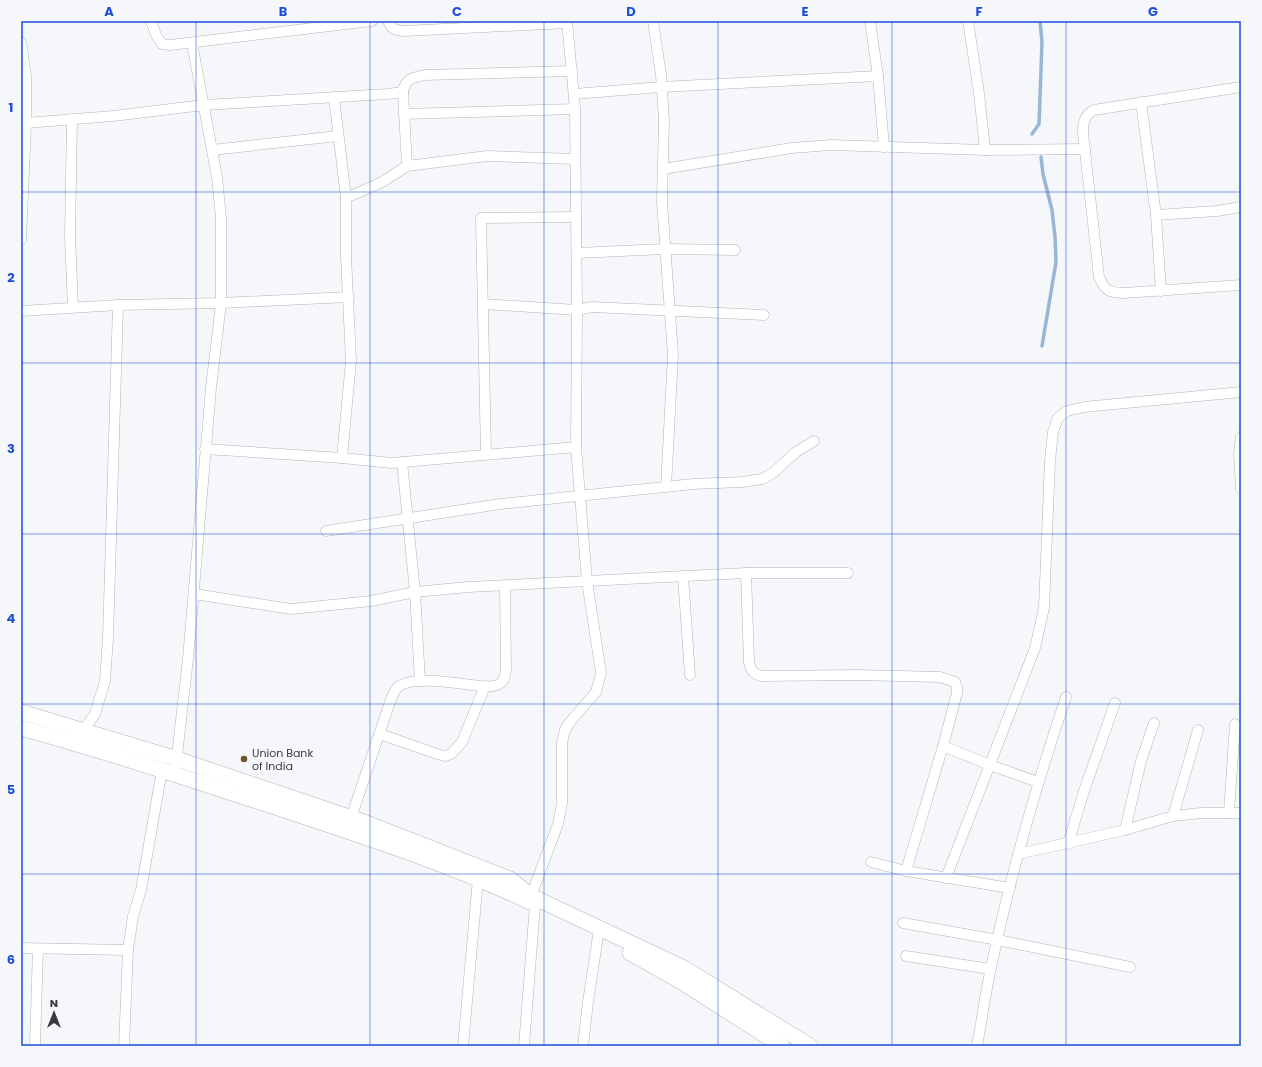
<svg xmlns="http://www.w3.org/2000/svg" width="1262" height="1067" font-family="Poppins,sans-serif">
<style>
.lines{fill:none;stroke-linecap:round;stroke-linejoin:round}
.stream{stroke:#98b7d6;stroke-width:3.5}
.street-casing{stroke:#b2b4b7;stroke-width:11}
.secondary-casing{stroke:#b2b4b7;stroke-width:16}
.street{stroke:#fff;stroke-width:10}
.secondary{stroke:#fff;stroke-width:15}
.grid{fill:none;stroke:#1d4ed8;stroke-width:1;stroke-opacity:0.55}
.poi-dot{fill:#74512a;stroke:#f6f7fb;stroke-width:1.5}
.labels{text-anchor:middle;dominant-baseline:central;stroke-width:3.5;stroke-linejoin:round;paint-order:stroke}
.poi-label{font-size:11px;fill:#38393a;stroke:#f6f7fb;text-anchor:start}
.neatline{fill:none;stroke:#1d4ed8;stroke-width:1.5}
.grid-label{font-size:13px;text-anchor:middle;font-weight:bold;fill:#1d4ed8}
</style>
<rect width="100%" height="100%" fill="#f6f7fb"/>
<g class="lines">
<!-- stream -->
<g class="stream">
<polyline points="1032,134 1039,124 1042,42 1040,21"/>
<polyline points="1041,157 1043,174 1052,210 1055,237 1056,262 1042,346"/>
</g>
<!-- street casing -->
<g class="street-casing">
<g id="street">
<polyline points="151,21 156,35 162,44 170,45 372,21"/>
<path d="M388,21C391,29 395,30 404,31L567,23"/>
<polyline points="653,21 661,75 664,121 662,202 673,355 666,487"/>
<polyline points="870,21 878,76 884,147"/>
<polyline points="968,21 979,93 985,150"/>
<polyline points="21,42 26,76 26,123 21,240"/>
<path d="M1241,87L1094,110C1084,116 1083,122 1083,133L1099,277C1106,292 1109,292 1124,293L1241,285"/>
<polyline points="574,94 661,87 878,76"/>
<polyline points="334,97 346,198 346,256 351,361 342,458 392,463 576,447"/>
<polyline points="1141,102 1156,215 1161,291"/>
<polyline points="404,114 575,109"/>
<polyline points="72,119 70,236 73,307"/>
<polyline points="26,123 113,116 204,105 388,94 403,92"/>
<polyline points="212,150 338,136"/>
<path d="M407,166L403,92C405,78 413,78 425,75L572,71"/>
<polyline points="663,169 792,148 831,145 985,150 1085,149"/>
<polyline points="346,198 382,182 407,166 487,156 575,159"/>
<polyline points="1156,215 1217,211 1241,207"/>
<polyline points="577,253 665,249 735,250"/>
<polyline points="483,304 577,310 592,307 764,315"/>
<polyline points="21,311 118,305 221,303 349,297"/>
<polyline points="205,449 342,458"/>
<polyline points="486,454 481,218 575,217"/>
<polyline points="402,462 415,592 420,681"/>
<polyline points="1241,489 1239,454 1241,437"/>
<polyline points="326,531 500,504 693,484 742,482 762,479 773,473 796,452 814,441"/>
<path d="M746,573L749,662C751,671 753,674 762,676L858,675L940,677L955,682L957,687V693L943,746L906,871"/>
<polyline points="683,576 690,675"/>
<polyline points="194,594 291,609 371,601 415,592 468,587 746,573 848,573"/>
<polyline points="83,731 95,714 105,681 108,638 118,305"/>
<polyline points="380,734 437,754 445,756 451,754 462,742 485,686"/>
<polyline points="943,746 990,765 1038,782"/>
<polyline points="176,764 188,659 211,388 221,303 221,218 217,177 192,43"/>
<polyline points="1229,813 1235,724"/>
<polyline points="1173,816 1198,730"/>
<path d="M351,818L391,699C393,695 395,689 399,686C414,676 455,683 472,685C480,686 490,688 497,685C504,682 505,677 506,670L505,585"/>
<polyline points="1125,830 1141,761 1154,723"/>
<polyline points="1068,844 1084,791 1115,703"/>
<polyline points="1018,854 1125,830 1173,816 1201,813 1241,813"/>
<polyline points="871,862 906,871 1010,888"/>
<polyline points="946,878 1035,648 1044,608 1050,461 1053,432 1058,418 1067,411 1084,407 1241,392"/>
<polyline points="531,896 558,824 562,803 562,743 565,730 570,722 596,692 601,673 587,581 576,447 577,310 575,109 567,21"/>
<polyline points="903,923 998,940 1130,967"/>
<polyline points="21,948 128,950"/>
<polyline points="906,956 990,969"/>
<polyline points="35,1046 38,949"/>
<polyline points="124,1046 128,950 133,916 141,890 162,770"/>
<polyline points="463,1046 478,879"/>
<polyline points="524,1046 535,905"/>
<polyline points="583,1046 588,1002 598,936"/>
<path d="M977,1046C982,1020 985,994 991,968C1010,876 1036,786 1066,697"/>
</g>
</g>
<!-- secondary casing -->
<g class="secondary-casing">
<g id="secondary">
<polyline points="21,712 177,759 364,822 510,879 531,896 684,968 810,1046"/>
<path d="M21,728C108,752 193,780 278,808C363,836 449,864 530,902"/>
<polyline points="630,953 680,981 782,1046"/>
</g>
</g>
<!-- street -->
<use href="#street" class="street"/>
<!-- secondary -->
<use href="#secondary" class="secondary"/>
</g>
<!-- grid -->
<path class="grid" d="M196,21V1046M370,21V1046M544,21V1046M718,21V1046M892,21V1046M1066,21V1046M21,192H1241M21,363H1241M21,534H1241M21,704H1241M21,874H1241"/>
<!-- markers -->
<circle class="poi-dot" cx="244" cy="759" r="4"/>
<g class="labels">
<!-- poi labels -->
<g class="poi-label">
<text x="252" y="753">Union Bank<tspan x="252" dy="13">of India</tspan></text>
</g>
</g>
<!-- border -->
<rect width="1262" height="1067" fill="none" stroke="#f6f7fb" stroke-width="44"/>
<!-- north arrow -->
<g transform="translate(54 1013)" stroke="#f6f7fb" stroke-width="3" paint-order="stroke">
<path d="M0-3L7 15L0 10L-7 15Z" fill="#38393a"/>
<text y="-6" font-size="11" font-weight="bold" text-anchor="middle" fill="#38393a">N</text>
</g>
<rect x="22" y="22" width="1218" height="1023" class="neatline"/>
<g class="grid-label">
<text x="109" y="16">A</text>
<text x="283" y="16">B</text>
<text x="457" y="16">C</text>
<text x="631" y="16">D</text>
<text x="805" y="16">E</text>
<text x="979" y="16">F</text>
<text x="1153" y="16">G</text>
<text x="11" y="112">1</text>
<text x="11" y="282">2</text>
<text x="11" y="453">3</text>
<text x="11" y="623">4</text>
<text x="11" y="794">5</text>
<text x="11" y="964">6</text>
</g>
</svg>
